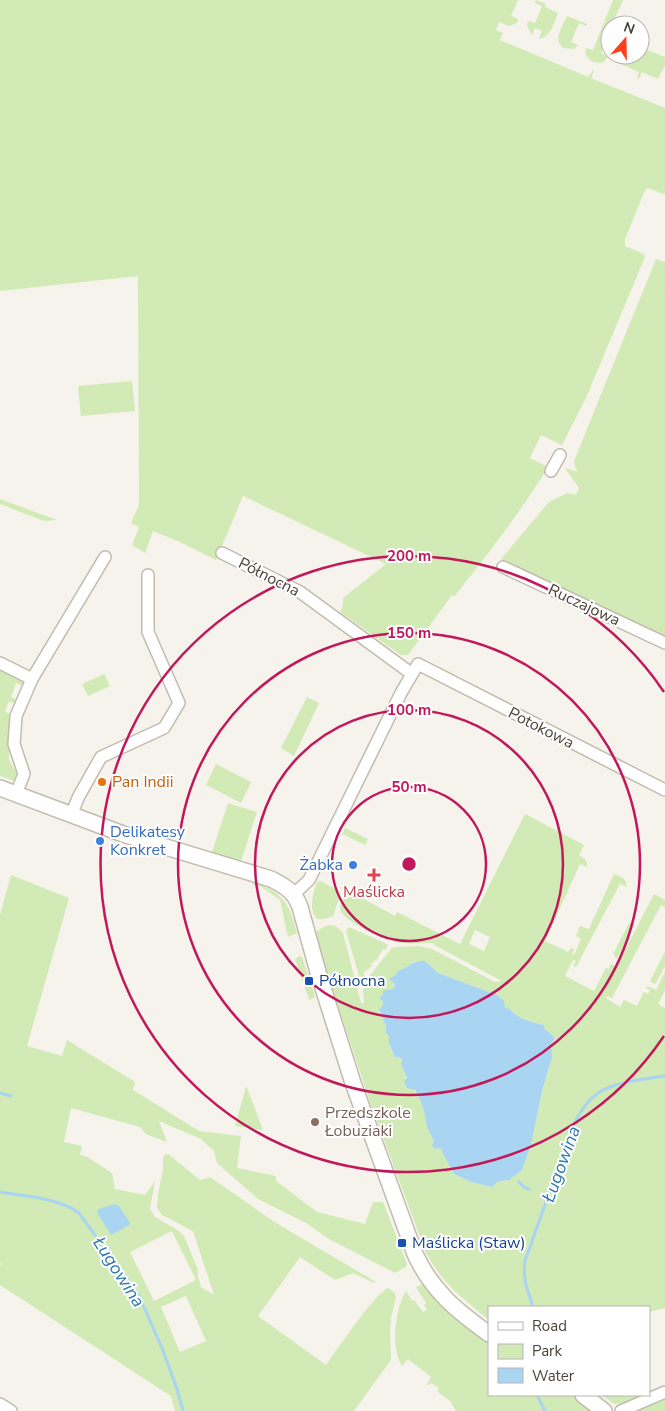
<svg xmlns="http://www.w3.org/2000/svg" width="665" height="1411" font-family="'Nunito Sans',sans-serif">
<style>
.green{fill:#d2eab5;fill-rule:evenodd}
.water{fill:#a9d4f2}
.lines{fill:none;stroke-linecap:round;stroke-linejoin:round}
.stream{stroke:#a9d4f2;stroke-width:3}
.minor-casing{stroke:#c2bbae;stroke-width:14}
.tertiary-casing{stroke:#c2bbae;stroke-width:18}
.minor{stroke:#fff;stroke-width:11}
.tertiary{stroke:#fff;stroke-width:15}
.ring{fill:none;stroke:#c2185b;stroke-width:2.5}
.food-dot{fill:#e8710a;stroke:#fff;stroke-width:2}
.shop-dot{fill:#3f7fe0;stroke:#fff;stroke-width:2}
.health-dot{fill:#e0444e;stroke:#fff;stroke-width:2}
.transit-dot{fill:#1a4fb4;stroke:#fff;stroke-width:2}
.education-dot{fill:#8d6e63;stroke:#fff;stroke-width:2}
.labels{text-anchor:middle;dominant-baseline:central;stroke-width:4;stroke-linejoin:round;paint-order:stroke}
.street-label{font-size:16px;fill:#4b4439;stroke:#fff}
.food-label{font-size:16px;fill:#c56008;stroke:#fff;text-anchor:start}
.shop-label{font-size:16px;fill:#366cbe;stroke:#fff;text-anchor:start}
.health-label{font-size:16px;fill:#be3a42;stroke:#fff}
.transit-label{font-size:16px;fill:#164399;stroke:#fff;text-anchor:start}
.education-label{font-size:16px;fill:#785e54;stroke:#fff;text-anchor:start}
.water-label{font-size:18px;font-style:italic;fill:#2e7ab2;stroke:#fff}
.centre{fill:#c2185b;stroke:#fff;stroke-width:2.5}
.ring-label{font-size:15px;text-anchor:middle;font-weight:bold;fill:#c2185b;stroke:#fff;stroke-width:4;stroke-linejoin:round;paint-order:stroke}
</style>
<rect width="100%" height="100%" fill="#f6f3ec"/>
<!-- green -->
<g class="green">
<path d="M0,0H518L511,16L518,19L517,23L509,26L499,22L496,30L503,33L500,40L588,77L593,70L594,71L591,78L665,108V193L663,194L648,188L645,190L625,239V246L644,254L645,257L586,398L562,445L541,435L530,458L548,467C520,513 487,555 454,597L452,595L408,655H401L398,653L340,612L343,606V598L386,564L243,496L216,560L180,542L153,531L145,553L132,545L139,527L131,523L139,505L138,276L0,291Z"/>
<path d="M536,0L546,4L545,7L558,13C554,23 551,37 539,39L542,31L535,28L532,35L527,26L528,21L535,23L542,6L535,3Z"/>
<path d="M613,0H623L612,25H610V31L601,53L608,56L604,62C595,65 583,59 586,48L593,50Z"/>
<path d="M567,16L587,24L586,26L579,23L571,42L578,45L574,49L563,48C553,40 562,27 567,16Z"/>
<polygon points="640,47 665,57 665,65 658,79 642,72 639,79 637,78 639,72 623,65 627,55 640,55"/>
<polygon points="656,259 665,262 665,637 501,559 549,502 567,493 576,495 579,488 565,468 578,472 575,467 574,461"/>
<polygon points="132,381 135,411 81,416 78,386"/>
<polygon points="0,499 57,520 44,521 0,504"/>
<path d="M0,669C8,673 23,676 23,686L16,683L11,697L17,700L15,704L9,701L5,711L11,715L9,745V760L18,775L14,781L0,776Z"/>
<polygon points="104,674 110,686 88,696 82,684"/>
<polygon points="307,697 319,703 294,756 281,748"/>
<polygon points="216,764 251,782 241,803 206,785"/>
<polygon points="228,803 257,812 241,861 212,852"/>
<path d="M525,814L584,845L579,855C584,858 588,860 587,867L580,864L545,941L568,952L571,948L574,949L572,954L574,955L581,939L576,936L580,926L589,929L614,874C621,877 627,878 627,887L620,884L576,967L573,966L576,961L573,960L565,976L594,991L606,968L609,969L612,961L611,964L617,966L654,894L665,900V907L661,905L612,998L607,996L606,998L620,1007L624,1000L637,1006L644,992L648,994L650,990L646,988L647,986L656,990L665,972V990L658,1004L665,1008V1308L649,1312V1307H489V1320C463,1299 442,1283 426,1253L370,1102L332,987L329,983L318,946L316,932C327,924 334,922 343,933L361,1003H364C364,994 361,988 366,980L391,949L395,947L419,946L432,949L495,982L502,981L436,946L433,943C422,943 411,944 401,943C389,942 341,921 340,909C339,904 345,896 347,891L351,892L395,916L397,912L460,944ZM475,930L490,937L484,951L469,944ZM425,961L438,973L497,995L505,1008L512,1010C518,1019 534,1022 544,1025V1028L555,1038L551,1044L549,1068L542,1091L531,1145L522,1170L509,1180L496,1182L492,1187L471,1182L454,1174L440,1148L434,1141L426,1122L427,1116L418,1096L407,1079L401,1064L402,1059L399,1057H395L389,1045V1036L386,1033V1026L379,1011L383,1005V1001L393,989L398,971L402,970L414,962Z"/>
<polygon points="345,828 368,839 365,845 342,834"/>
<path d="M11,875L69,898L27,1046L62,1056L67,1040L135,1082L133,1090L199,1131L241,1136L237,1168L276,1176V1181L317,1212L365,1224L373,1202H383L407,1264L406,1267L395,1273L329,1239L306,1223L258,1199L217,1163L214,1151L201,1139L159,1121L167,1142L146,1134L140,1127L71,1108L64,1142L82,1146L80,1155L87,1157L112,1173L115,1189L145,1195L155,1181L150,1209L155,1217L179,1231L184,1236L198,1270V1276L201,1287L214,1295L193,1231L162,1215L157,1208L158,1194L163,1170V1156L168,1154L200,1180L210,1177L276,1223L376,1282L374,1283L353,1273L335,1280L300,1257L258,1316L326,1365C337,1350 374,1294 388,1288L395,1293L396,1297L391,1318L390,1332L391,1360L354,1411H175L171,1396L0,1285V1266L1,1264L0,1262V915ZM172,1231L196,1280L154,1301L130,1252ZM186,1296L206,1341L180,1352L161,1307Z"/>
<path d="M320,881L338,890L340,896L333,916L324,919H317C308,908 313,894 317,882Z"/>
<path d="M253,882C284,893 289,903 297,933L288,937L280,900L260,886L252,884Z"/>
<polygon points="629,923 635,924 617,959 615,958 615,956 613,954"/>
<polygon points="349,927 387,944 388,946 385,950 383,949 376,961 375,960 371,964 372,966 363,973 365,975 362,977 359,976 346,931"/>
<polygon points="665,952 665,966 656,983 654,984 650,981"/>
<polygon points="300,956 302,957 315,996 314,998 309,1000 295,959"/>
<polygon points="246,1087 247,1088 263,1130 235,1126"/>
<path d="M426,1283L489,1339V1395H575L596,1411H456L450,1401L437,1391L439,1388L431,1383L429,1385L427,1384L431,1377L408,1359L402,1366C390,1349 395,1308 406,1291L412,1301L414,1300L423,1312L427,1309L424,1305L426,1303L416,1287Z"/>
<polygon points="602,1395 644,1395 626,1403 614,1404"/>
<polygon points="665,1398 665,1411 632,1411"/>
</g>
<!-- water -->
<g class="water">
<path d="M420,961H425L438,973L497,995L504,1001L505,1008L510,1009C518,1019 532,1022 544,1025V1028L555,1038L551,1044L552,1057L542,1091L531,1145L522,1170L509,1180L497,1182L492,1187L471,1182L454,1174L440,1148L434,1149L432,1145L434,1141C431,1135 427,1128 426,1122C425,1110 421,1101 415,1090L407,1088L404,1082L407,1078L401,1064L402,1059L399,1057H395L389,1044V1036L386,1033V1026L379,1010L383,1005V1001L379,998L383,994V991L393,989L395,984L390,980V978L395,976L398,971C406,969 411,962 420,961Z"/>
<polygon points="114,1204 119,1206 130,1223 129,1225 111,1235 97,1212 99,1209"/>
</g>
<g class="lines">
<!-- stream -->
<g class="stream">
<polyline points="0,1093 11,1096"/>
<polyline points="519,1182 524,1187 529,1189"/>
<path d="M0,1192C24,1196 60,1198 79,1213L139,1296L162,1348L177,1389L183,1411"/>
<path d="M533,1307C528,1291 522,1278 525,1261L573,1126C588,1094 603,1086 637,1080C646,1079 656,1077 665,1076"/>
<polyline points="537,1395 545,1411"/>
</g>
<!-- minor casing -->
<g class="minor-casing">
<g id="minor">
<polyline points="551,471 560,455"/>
<polyline points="222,553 300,592 412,674"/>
<polyline points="503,567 665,643"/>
<polyline points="0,663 32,679"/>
<polyline points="16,794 24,774 14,744 16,716 32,679 105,557"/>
<polyline points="71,815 79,796 101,757 164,728 179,703 148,632 148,575"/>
<polyline points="294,894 309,880 401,693 418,664 665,790"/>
<polyline points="0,1404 11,1411"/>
<polyline points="621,1411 665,1392"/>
</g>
</g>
<!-- tertiary casing -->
<g class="tertiary-casing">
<g id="tertiary">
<path d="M0,788L123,834L271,879C285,886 295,892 300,907L318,972L353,1083L415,1254C432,1291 457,1311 489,1334"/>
<polyline points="583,1395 604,1411"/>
</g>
</g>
<!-- minor -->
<use href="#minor" class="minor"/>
<!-- tertiary -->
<use href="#tertiary" class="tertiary"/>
</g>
<!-- distance rings -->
<g class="ring">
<circle cx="409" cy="864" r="77"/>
<circle cx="409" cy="864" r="154"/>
<circle cx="409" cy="864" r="231"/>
<path d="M664 1036A308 308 0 1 1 664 692"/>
</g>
<!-- markers -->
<circle class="food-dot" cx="102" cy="782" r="5"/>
<g class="shop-dot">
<circle cx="100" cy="841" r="5"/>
<circle cx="353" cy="865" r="5"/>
</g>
<path class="health-dot" d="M371.5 867.5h5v5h5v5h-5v5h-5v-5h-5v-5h5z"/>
<g class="transit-dot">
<rect x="304" y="976" width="10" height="10" rx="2.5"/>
<rect x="397" y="1238" width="10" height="10" rx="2.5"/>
</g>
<circle class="education-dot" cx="315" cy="1122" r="5"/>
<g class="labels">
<!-- street labels -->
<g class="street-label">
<text transform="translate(269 577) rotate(27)">Północna</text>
<text transform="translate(584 605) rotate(25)">Ruczajowa</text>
<text transform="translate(541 728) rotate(27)">Potokowa</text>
</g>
<!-- food labels -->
<g class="food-label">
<text x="112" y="782">Pan Indii</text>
</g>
<!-- shop labels -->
<g class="shop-label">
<text x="110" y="832">Delikatesy<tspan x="110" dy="18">Konkret</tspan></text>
<text x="343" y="865" text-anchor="end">Żabka</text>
</g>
<!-- health labels -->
<g class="health-label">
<text x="374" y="892">Maślicka</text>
</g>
<!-- transit labels -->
<g class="transit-label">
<text x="319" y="981">Północna</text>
<text x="412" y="1243">Maślicka (Staw)</text>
</g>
<!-- education labels -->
<g class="education-label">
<text x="325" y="1113">Przedszkole<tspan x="325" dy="18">Łobuziaki</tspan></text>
</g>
<!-- water labels -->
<g class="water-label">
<text transform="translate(561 1164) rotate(-70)">Ługowina</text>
<text transform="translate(119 1272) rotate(57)">Ługowina</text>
</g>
</g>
<circle cx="409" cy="864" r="8" class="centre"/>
<g class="ring-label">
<text x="409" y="561">200 m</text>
<text x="409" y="638">150 m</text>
<text x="409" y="715">100 m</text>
<text x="409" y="792">50 m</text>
</g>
<!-- legend -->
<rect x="488" y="1306" width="162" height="90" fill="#ffffff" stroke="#b7b4b0"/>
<rect x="498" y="1322" width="25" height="8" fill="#ffffff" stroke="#b7b4b0"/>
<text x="532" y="1331" font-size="15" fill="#4b4439">Road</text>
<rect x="498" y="1344" width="25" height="15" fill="#d2eab5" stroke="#b7b4b0"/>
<text x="532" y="1356" font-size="15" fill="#4b4439">Park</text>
<rect x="498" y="1368" width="25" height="15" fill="#a9d4f2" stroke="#b7b4b0"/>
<text x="532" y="1381" font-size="15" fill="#4b4439">Water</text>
<!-- north arrow -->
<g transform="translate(625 40) rotate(20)"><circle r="24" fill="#ffffff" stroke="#b7b4b0"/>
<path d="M0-4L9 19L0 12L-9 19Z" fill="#fc3f1d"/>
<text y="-8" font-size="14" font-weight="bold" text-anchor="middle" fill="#4b4439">N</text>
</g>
</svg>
